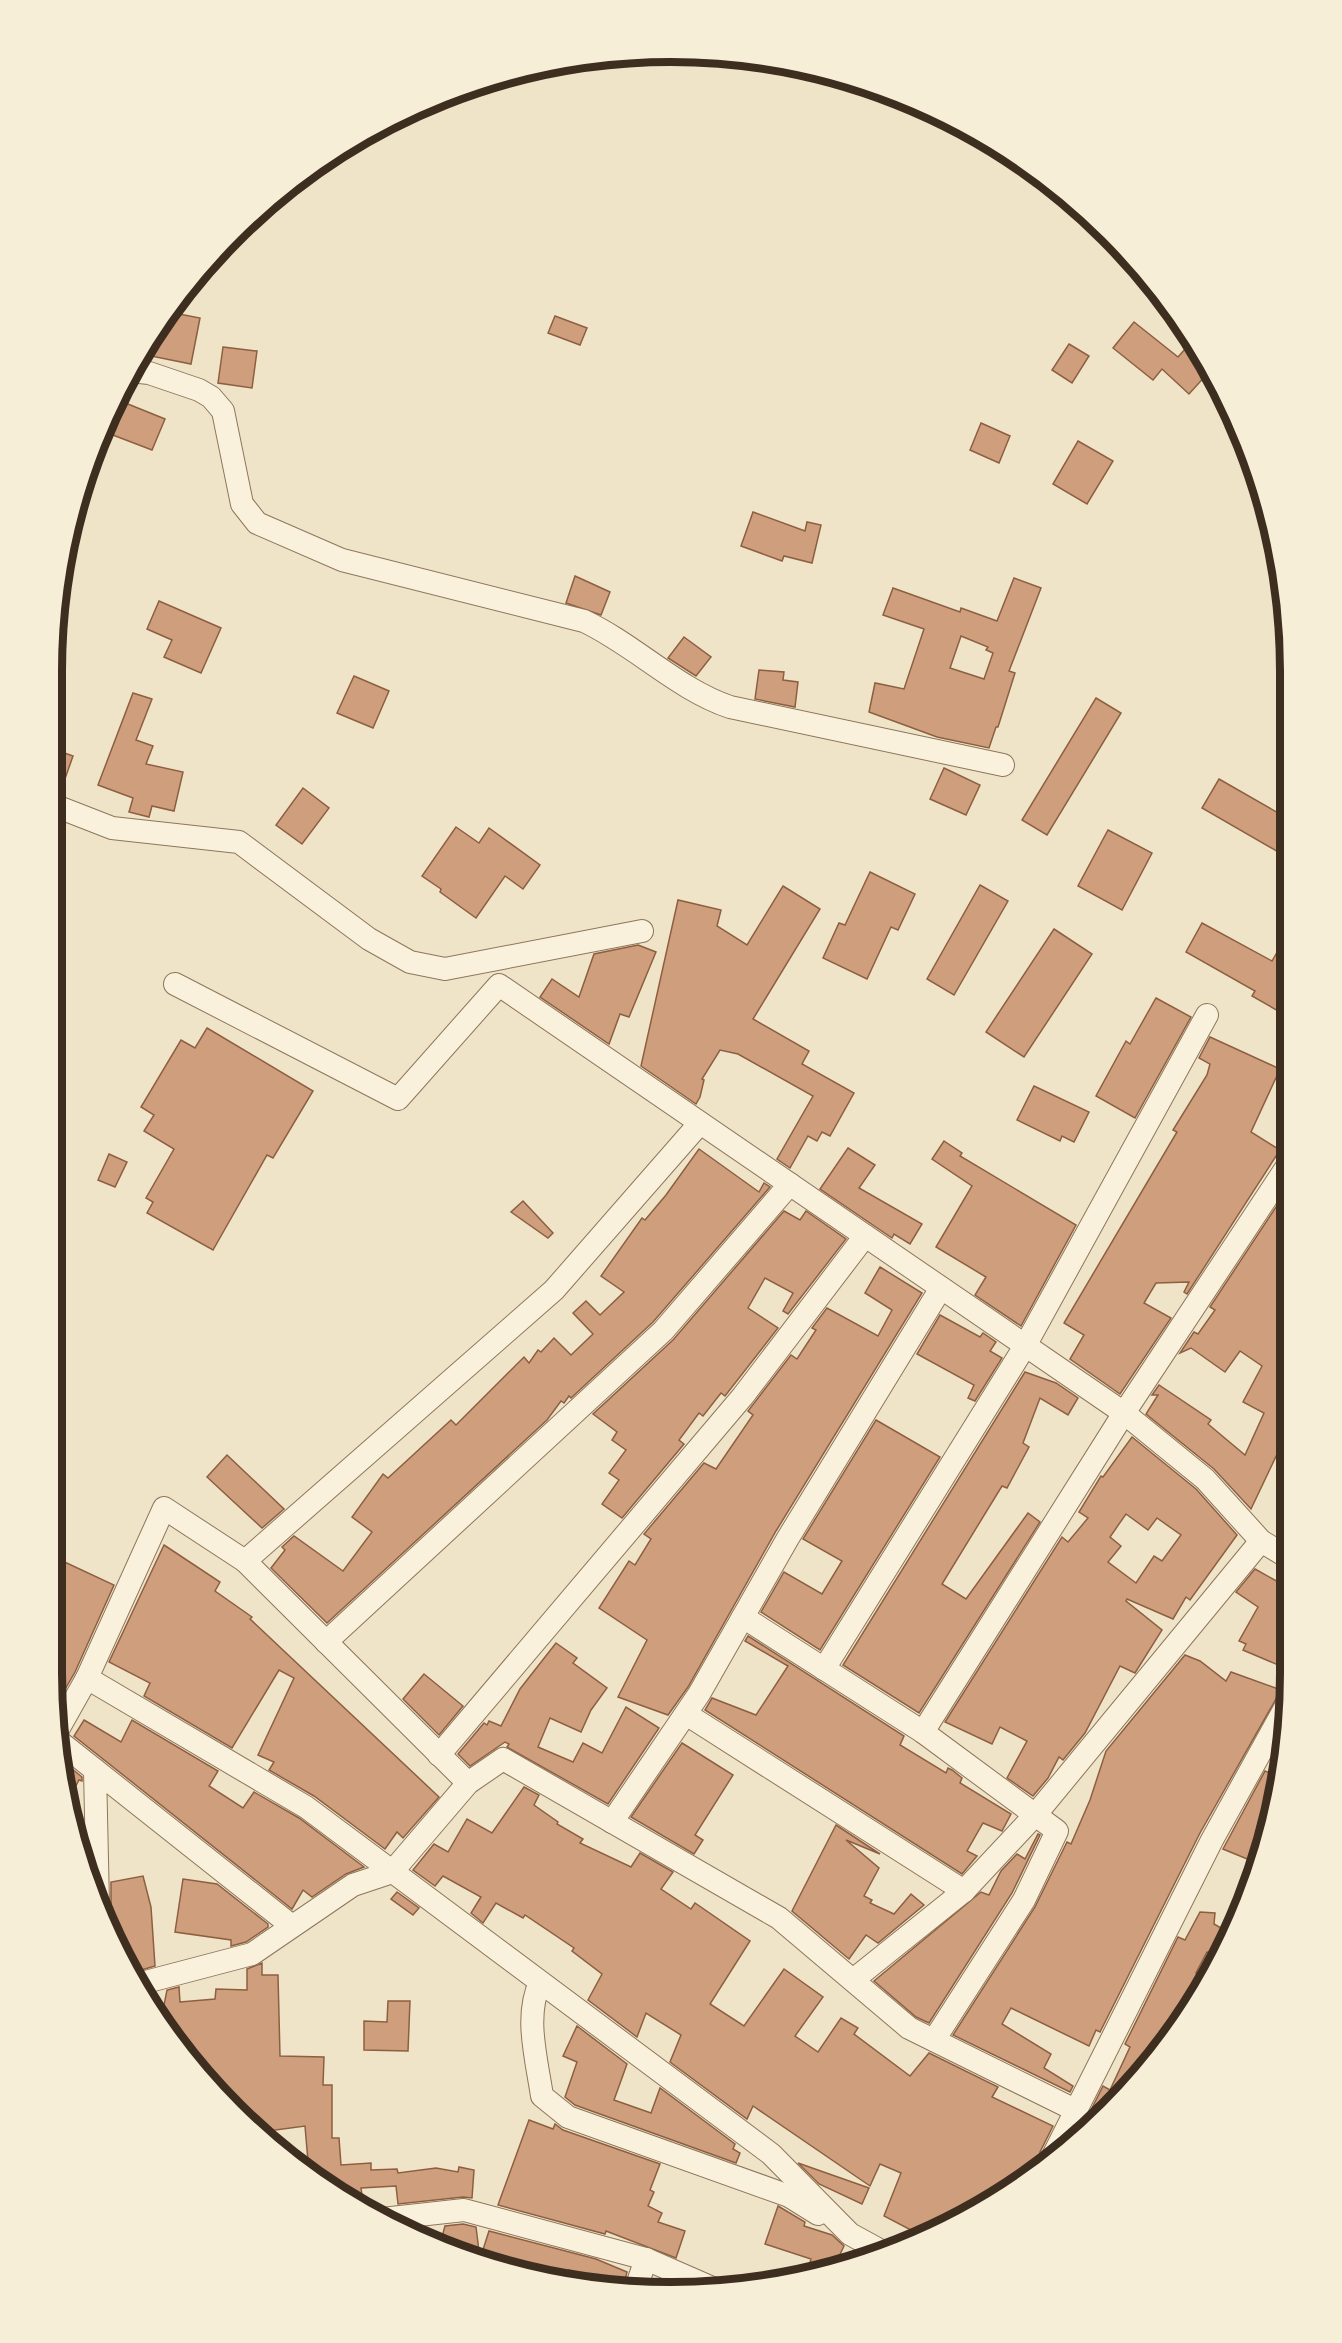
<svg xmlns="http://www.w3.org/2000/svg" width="1342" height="2343" font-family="'Roboto Serif',serif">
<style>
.building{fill:#cf9f7d;stroke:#8d5f41;stroke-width:1.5;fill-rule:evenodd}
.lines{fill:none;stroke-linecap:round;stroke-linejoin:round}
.minor-casing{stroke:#8d765c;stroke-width:24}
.minor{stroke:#faf1dc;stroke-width:22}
.rim{fill:none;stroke:#3d2e20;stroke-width:8}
</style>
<rect width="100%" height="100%" fill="#f0e4c8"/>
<!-- building -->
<g class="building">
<polygon points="169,312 200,318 191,364 146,355 149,340"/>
<polygon points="555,316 587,328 580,345 548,333"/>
<polygon points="1134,322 1178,357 1193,340 1209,372 1189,394 1162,369 1153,380 1113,348"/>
<polygon points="1069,344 1089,356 1072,383 1052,370"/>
<polygon points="223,347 257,351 252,388 218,383"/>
<polygon points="118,400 165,419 152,450 105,432"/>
<polygon points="981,423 1010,436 999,463 970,450"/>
<polygon points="1078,441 1113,461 1087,504 1053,484"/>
<polygon points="753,512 805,531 807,522 821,525 812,563 784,556 782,561 741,546"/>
<polygon points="575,576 610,592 601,615 566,603"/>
<path d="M1014,578L1041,588L1009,671L1015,673L998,727H996L989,748L937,737L869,712L875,683L904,689L924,629L883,615L893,588L960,612L961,608L997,621ZM961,636L988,647L986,650L993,653L984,679L950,668Z"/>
<polygon points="159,601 221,628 201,673 164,657 172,640 147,629"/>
<polygon points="684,637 711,657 696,676 668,658"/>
<polygon points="759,670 784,672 783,680 798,682 795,707 755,699"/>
<polygon points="354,676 389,691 373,728 337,713"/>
<polygon points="133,693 152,699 136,740 153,746 146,764 183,772 174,811 152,806 149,817 129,812 133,798 98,785"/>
<polygon points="1096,698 1121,713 1047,835 1022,820"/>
<polygon points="53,749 73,756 60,793 53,792"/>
<polygon points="944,768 980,785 966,815 930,799"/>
<polygon points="1219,779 1287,818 1287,857 1202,808"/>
<polygon points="303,788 329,808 302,844 276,825"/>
<polygon points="456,827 479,843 489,828 540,865 523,889 505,876 476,918 440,892 441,889 422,876"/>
<polygon points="1108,830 1152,853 1122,910 1078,886"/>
<polygon points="870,872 915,894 898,930 891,927 867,979 823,958 839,923 845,925"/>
<polygon points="980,885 1008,901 954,995 927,979"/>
<polygon points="783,886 820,909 753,1019 809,1051 802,1064 854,1093 830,1136 822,1132 817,1141 808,1136 790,1168 777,1159 813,1096 738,1054 720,1050 702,1079 704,1080 700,1097 696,1104 641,1066 678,900 721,910 717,926 747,945"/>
<polygon points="1202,923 1272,961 1287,935 1287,1016 1252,996 1255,991 1186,952"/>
<polygon points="1054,929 1092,954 1024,1057 986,1032"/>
<polygon points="638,945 656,952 629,1017 620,1014 609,1044 540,997 552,979 579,997 594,954"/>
<polygon points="1156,998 1191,1017 1135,1118 1096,1096 1126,1041 1130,1044"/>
<polygon points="207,1028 313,1091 273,1158 267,1155 213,1250 147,1213 153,1202 146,1198 174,1149 144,1131 154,1115 141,1107 181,1040 195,1048"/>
<polygon points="1210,1037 1280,1069 1251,1132 1280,1150 1187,1294 1184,1292 1189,1282 1156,1283 1144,1303 1171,1318 1120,1394 1070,1359 1084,1335 1064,1323 1177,1132 1173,1130 1207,1075 1210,1064 1199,1058"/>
<polygon points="1034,1086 1089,1112 1074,1142 1062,1136 1060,1141 1017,1120"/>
<polygon points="944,1141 962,1153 960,1156 1076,1225 1021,1326 975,1295 986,1277 936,1247 972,1186 932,1159"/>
<polygon points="848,1148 875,1165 859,1188 922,1224 910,1244 894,1234 892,1238 820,1189"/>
<polygon points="699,1149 759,1192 764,1183 770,1187 653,1322 571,1398 569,1396 564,1403 561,1401 547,1420 327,1623 271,1568 285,1550 282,1547 294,1536 343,1571 372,1532 352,1517 383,1474 388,1478 451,1420 456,1425 524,1357 529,1363 538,1350 541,1352 554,1338 571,1355 593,1334 573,1313 586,1301 600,1315 624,1292 601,1276 642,1218 645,1220 666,1195"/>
<polygon points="109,1154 127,1162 115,1187 98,1180"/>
<polygon points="1282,1198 1288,1202 1288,1272 1277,1288 1288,1296 1289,1429 1251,1509 1214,1469 1146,1414 1158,1395 1152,1395 1159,1385 1211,1420 1208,1424 1245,1455 1264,1413 1243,1402 1262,1366 1240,1351 1225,1372 1191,1348 1180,1353 1194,1332 1198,1334 1215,1310 1210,1307"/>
<polygon points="523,1201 553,1233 548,1238 511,1212"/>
<polygon points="784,1211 800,1220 806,1211 846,1239 788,1314 783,1311 793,1293 765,1278 748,1308 778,1328 725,1396 721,1393 703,1416 699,1413 679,1440 684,1444 622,1518 602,1504 619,1480 609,1473 626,1450 612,1440 617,1432 593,1414 673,1340"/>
<polygon points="880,1267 922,1293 776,1531 688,1687 668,1715 618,1697 647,1640 599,1608 629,1561 635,1565 651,1539 644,1534 704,1463 716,1469 753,1415 748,1411 791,1355 797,1359 816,1330 812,1328 827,1308 878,1336 892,1310 865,1293"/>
<polygon points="940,1315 980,1337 983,1333 996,1342 990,1351 1002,1358 975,1401 968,1398 974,1385 917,1354"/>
<polygon points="1025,1372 1056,1383 1078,1398 1068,1415 1040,1398 1023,1443 1029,1447 1007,1488 1002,1486 942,1584 966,1599 1028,1513 1040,1522 919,1713 843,1665"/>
<polygon points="876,1420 940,1457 820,1650 761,1612 784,1572 822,1594 842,1561 803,1539"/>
<path d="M1132,1437L1196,1489L1237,1535L1190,1600L1186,1597L1173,1619L1127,1599L1126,1601L1162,1630L1135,1673L1120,1666L1085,1733L1063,1760L1059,1757L1048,1778L1033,1796L1007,1778L1027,1741L1000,1727L992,1744L945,1722L1062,1537L1068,1542L1088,1518L1079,1512L1101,1476L1103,1477ZM1126,1514L1148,1530L1157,1518L1181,1535L1162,1561L1154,1556L1136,1583L1108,1562L1121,1546L1110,1537Z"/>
<polygon points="227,1455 284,1509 262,1528 207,1477"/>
<polygon points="164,1545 220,1582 215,1591 252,1617 250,1619 439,1797 403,1838 397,1832 385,1849 314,1796 269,1770 274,1762 258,1755 294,1678 279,1670 232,1748 144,1696 150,1683 109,1662"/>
<polygon points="56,1558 114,1585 75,1672 56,1705"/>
<polygon points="1255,1569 1289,1588 1290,1670 1243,1650 1246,1644 1239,1641 1258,1607 1236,1592"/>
<polygon points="748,1636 904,1736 900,1745 946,1773 948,1768 952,1770 962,1778 960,1783 1011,1814 1002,1831 983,1823 967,1851 977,1856 962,1874 705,1710 712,1698 756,1715 788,1666 745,1641"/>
<polygon points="556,1643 577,1658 573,1663 607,1688 591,1710 581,1732 550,1718 538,1747 573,1762 583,1743 602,1753 626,1707 659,1728 608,1804 507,1747 509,1744 505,1742 470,1766 458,1754 484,1723 487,1725 489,1721 501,1726 520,1689"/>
<polygon points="1185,1655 1200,1661 1226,1681 1231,1672 1281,1690 1200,1833 1100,2032 1096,2030 1089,2046 1011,2008 1002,2024 1051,2054 1044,2068 1073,2086 1070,2092 953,2035 1035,1907 1067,1842 1071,1844 1090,1800 1106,1751"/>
<polygon points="424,1674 463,1706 439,1735 403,1699"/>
<polygon points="84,1720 121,1742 132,1720 218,1771 209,1786 243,1808 254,1792 299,1818 364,1867 346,1874 312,1897 303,1890 292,1909 74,1736"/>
<polygon points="682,1743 733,1775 695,1835 703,1840 694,1854 631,1817"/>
<polygon points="60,1759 82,1777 82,1781 79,1780 68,1801"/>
<polygon points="1265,1771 1279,1777 1270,1833 1257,1863 1223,1849"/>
<polygon points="524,1787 539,1795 534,1805 558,1822 557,1824 583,1839 580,1843 631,1867 640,1853 673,1872 661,1889 691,1909 695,1903 750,1941 710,2004 744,2026 784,1969 823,1997 795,2036 818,2052 841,2018 858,2028 854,2034 910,2076 929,2053 998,2087 992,2097 1053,2126 1040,2152 1041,2166 981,2209 919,2240 908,2234 911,2230 884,2216 901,2173 880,2164 870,2186 753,2106 747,2119 670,2062 681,2035 646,2013 637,2037 588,2000 602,1974 572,1951 574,1948 525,1915 523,1918 496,1903 483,1923 471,1913 481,1897 443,1876 435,1886 413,1870 434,1844 448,1852 467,1819 492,1833"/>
<polygon points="836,1825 880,1854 846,1840 879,1868 864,1896 872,1900 870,1903 894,1914 911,1894 924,1905 878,1943 866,1935 849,1959 792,1911"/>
<polygon points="1038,1834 1040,1835 1012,1893 929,2023 916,2017 874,1981 981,1892 989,1895 1001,1871 1017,1854 1025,1859"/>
<polygon points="143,1876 151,1907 155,1966 131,1973 115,1947 107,1926 106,1916 111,1910 111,1882"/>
<polygon points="183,1879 217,1884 268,1924 268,1927 246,1942 231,1946 231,1940 175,1932"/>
<polygon points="397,1892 419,1908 413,1915 391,1899"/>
<polygon points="1200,1912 1215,1913 1214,1924 1228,1932 1217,1953 1207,1952 1196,1973 1209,1979 1208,1982 1137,2081 1093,2125 1086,2120 1103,2086 1110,2090 1130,2047 1125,2044 1178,1937 1185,1940"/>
<polygon points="262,1963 262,1975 278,1975 280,2056 324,2057 323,2085 332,2085 332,2138 339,2138 341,2165 371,2163 371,2170 397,2169 398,2173 436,2168 458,2172 459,2167 474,2170 472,2198 463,2197 398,2204 396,2186 361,2188 362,2195 342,2196 326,2187 309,2173 305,2126 268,2131 254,2128 233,2111 179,2049 146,1996 156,1993 157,2005 164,2005 167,1990 179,1987 180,2002 215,1999 216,1989 247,1990 247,1969"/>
<polygon points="388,2001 410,2001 408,2051 364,2050 364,2021 387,2022"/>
<polygon points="577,2026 627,2064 614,2100 651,2113 660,2088 735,2144 733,2149 740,2153 736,2163 575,2105 565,2097 577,2062 563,2056"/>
<polygon points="529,2120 553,2129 555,2124 563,2130 660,2164 650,2190 654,2192 648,2206 662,2213 658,2222 685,2231 676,2258 606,2231 605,2234 498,2205"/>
<polygon points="798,2163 869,2188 862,2204 819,2184"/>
<polygon points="778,2206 805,2222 804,2226 832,2235 844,2246 834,2267 806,2276 811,2259 765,2244"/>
<polygon points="463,2224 476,2227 480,2259 489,2231 596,2259 627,2272 623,2288 596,2287 599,2279 569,2270 565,2282 510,2271 440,2244 445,2226"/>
</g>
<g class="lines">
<!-- minor casing -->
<g class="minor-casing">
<g id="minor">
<path d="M130,371L149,373L199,390L211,397L223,411L242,504L257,523L342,560L584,621C635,645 677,689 730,707L1003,765"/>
<polyline points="53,805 112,828 239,842 369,939 410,962 445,969 642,931"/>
<polyline points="175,984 398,1099 499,985 1124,1413 1205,1479 1261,1541 1289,1558"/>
<polyline points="743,1617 923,1732 1057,1831 1024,1900 934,2040"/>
<polyline points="326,1642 663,1331 790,1184"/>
<polyline points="824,1669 1025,1346 1207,1015"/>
<polyline points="87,1678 306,1807 771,2154 850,2234 883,2252"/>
<polyline points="686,1714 964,1891"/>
<polyline points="923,1732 1124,1413 1288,1165"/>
<polyline points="56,1733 87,1678 164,1508 245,1561"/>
<polyline points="56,1739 292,1926"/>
<polyline points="439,1755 743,1396 865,1236"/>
<polyline points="95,1770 98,1905"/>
<polyline points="468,1783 245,1561 554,1290 700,1123"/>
<polyline points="612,1822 699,1694 788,1538 941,1288"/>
<polyline points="853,1980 964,1891 1036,1814 1261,1541"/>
<path d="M540,1983C524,2016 537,2061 542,2096L568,2117L789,2196L818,2214"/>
<polyline points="138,1984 252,1954 353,1885 392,1872 468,1783 503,1759 779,1918 909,2028 1075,2110"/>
<polyline points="1052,2158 1212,1840 1290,1699"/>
<polyline points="382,2219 464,2210 646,2259 717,2290"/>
<polyline points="636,2288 646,2259"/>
</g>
</g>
<!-- minor -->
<use href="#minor" class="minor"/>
</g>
<!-- crop -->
<path d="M0 0H1342V2343H0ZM671 62H671A609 609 0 0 1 1280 671V1673A609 609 0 0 1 671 2282H671A609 609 0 0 1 62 1673V671A609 609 0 0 1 671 62Z" fill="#f7eed8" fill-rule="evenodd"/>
<path class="rim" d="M671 62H671A609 609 0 0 1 1280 671V1673A609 609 0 0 1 671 2282H671A609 609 0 0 1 62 1673V671A609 609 0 0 1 671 62Z"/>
</svg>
